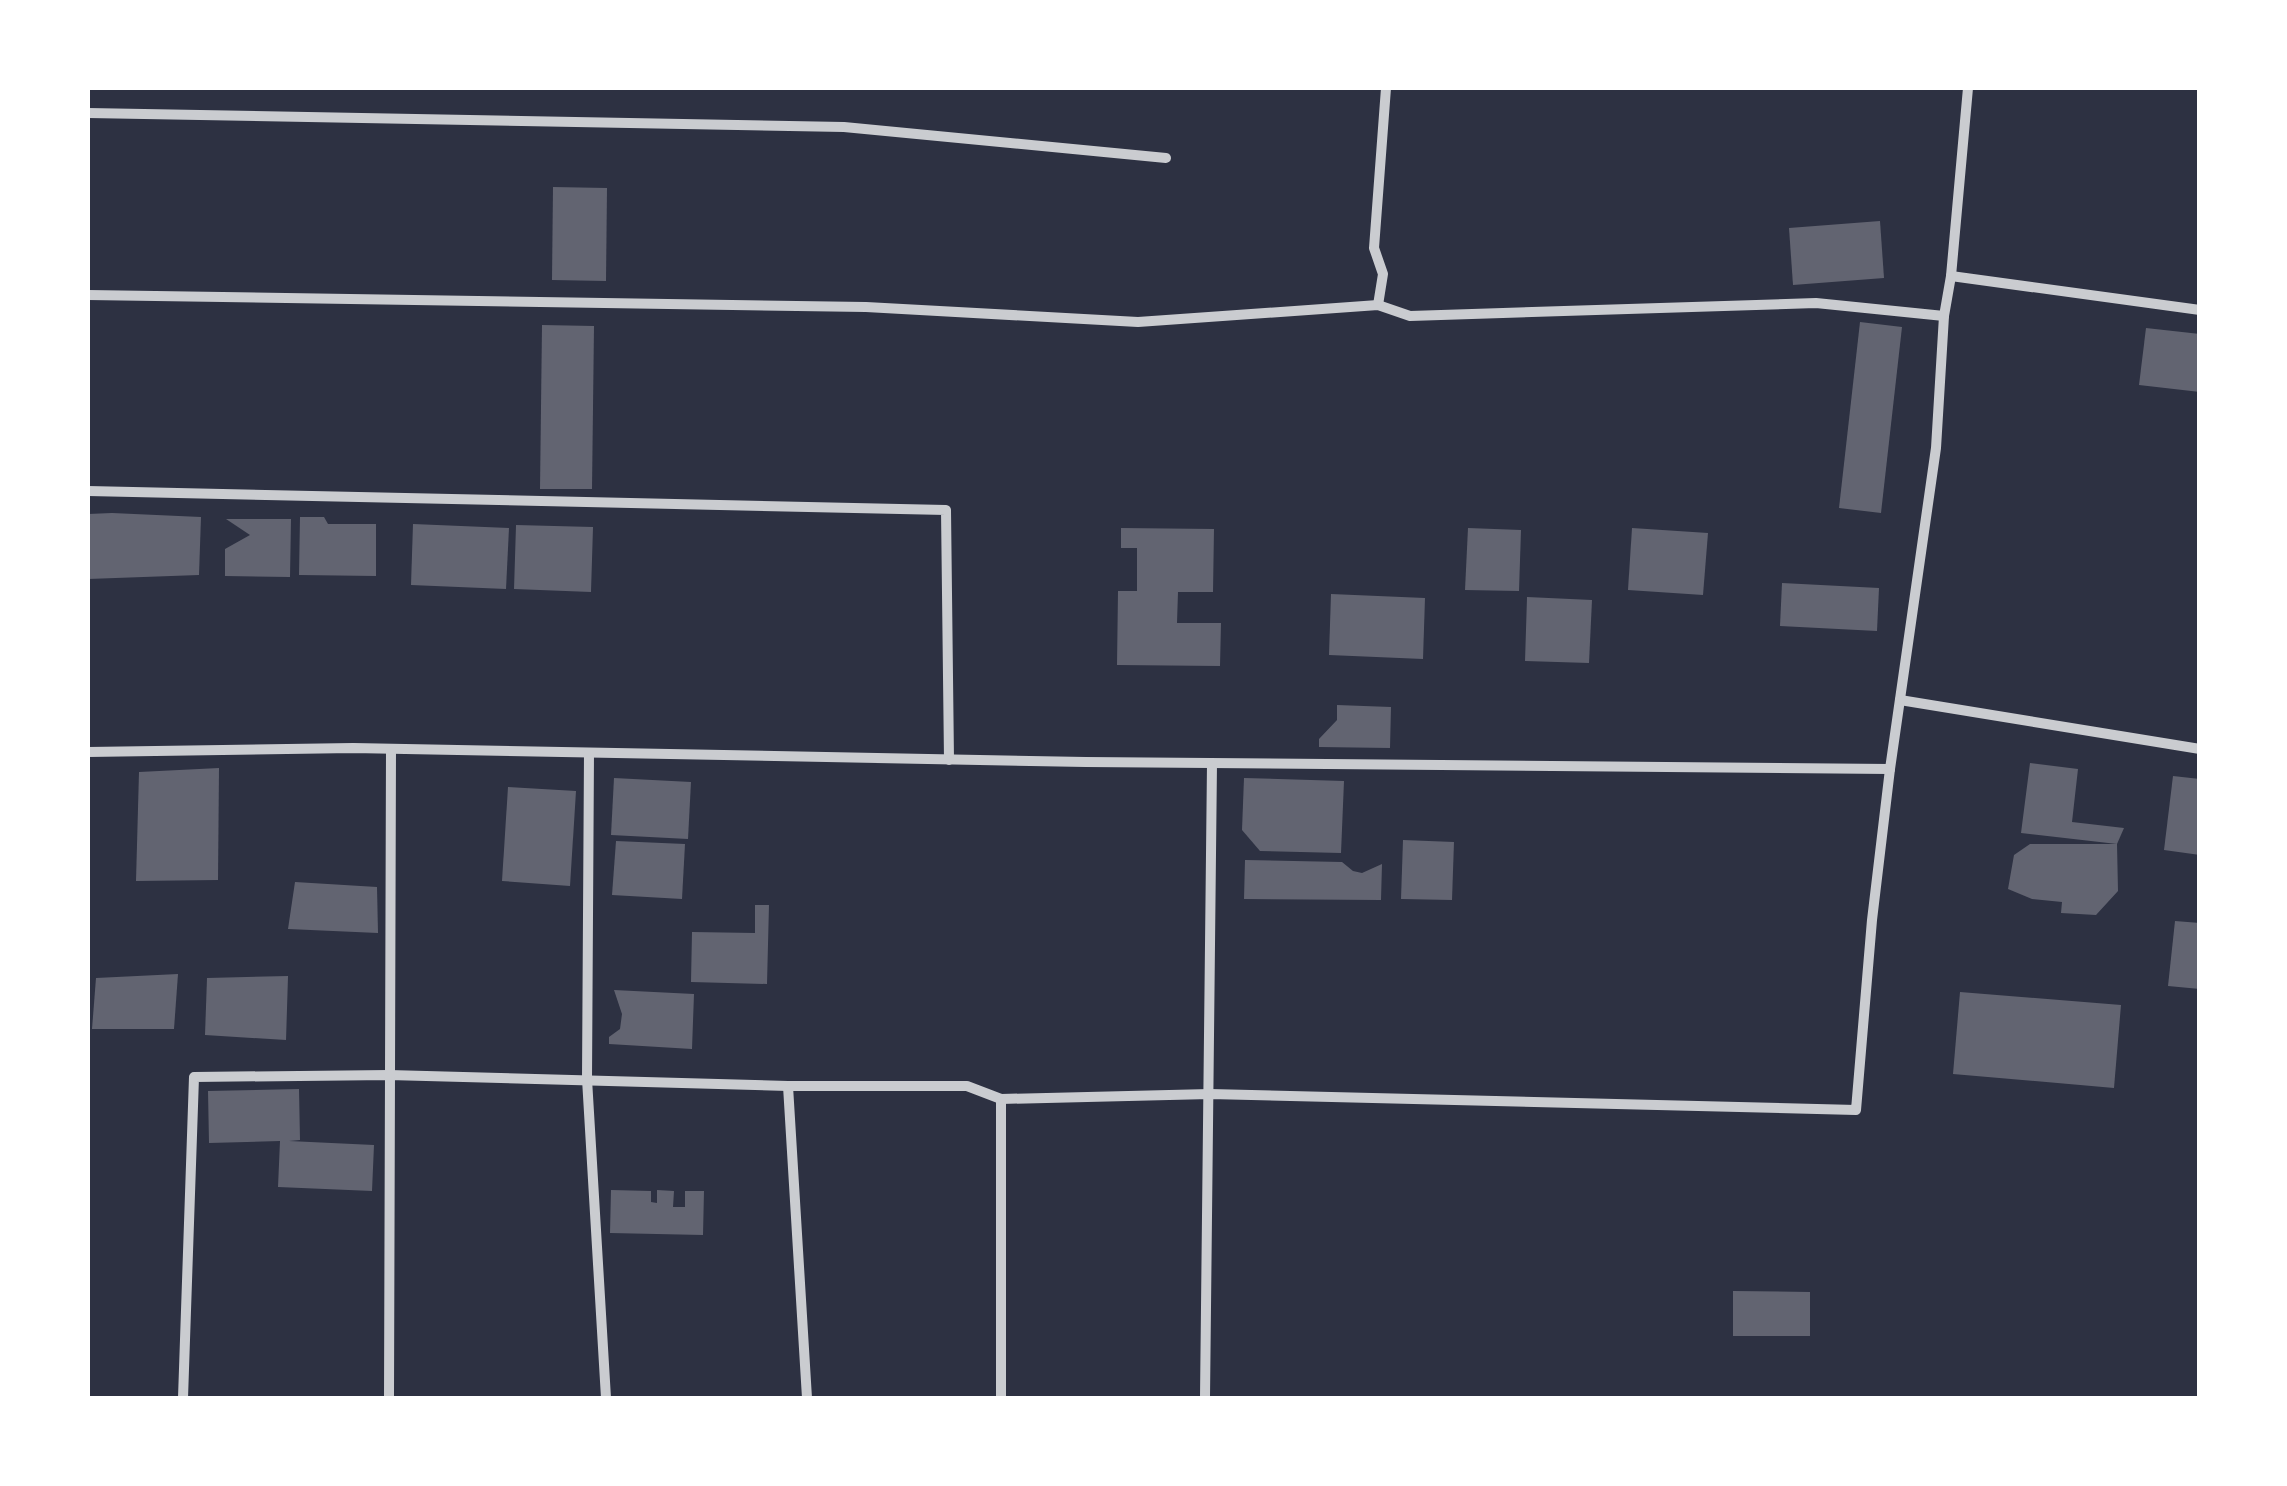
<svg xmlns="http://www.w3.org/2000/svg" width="2287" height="1486" font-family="'Alegreya Sans',sans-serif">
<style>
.building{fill:#626471}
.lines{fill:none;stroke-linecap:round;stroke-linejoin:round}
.minor{stroke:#caccd0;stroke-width:10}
</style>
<rect width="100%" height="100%" fill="#2d3142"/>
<!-- building -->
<g class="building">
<polygon points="553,187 607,188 606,281 552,280"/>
<polygon points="1880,221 1884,278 1793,285 1789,228"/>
<polygon points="1860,322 1902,327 1881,513 1839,508"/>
<polygon points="542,325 594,326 592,489 540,489"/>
<polygon points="2146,328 2200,334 2200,392 2139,385"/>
<polygon points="112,513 201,517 199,575 88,579 88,514"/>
<polygon points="300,517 324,517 328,524 376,524 376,576 299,575"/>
<polygon points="226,519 291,519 290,577 225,576 225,549 250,535"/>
<polygon points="413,524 509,528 506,589 411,585"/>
<polygon points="516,525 593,527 591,592 514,589"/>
<polygon points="1121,528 1214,529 1213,592 1178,592 1177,623 1221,623 1220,666 1117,665 1118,591 1137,591 1137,548 1121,548"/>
<polygon points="1468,528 1521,530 1519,591 1465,590"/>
<polygon points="1632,528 1708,533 1703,595 1628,590"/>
<polygon points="1782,583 1879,588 1877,631 1780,626"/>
<polygon points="1331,594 1425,598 1423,659 1329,655"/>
<polygon points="1527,597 1592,600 1589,663 1525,661"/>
<polygon points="1337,705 1391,707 1390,748 1319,747 1319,739 1337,720"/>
<polygon points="2030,763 2078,769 2072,822 2124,828 2117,844 2021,833"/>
<polygon points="219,768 218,880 136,881 139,772"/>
<polygon points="2173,776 2200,779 2200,855 2164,850"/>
<polygon points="614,778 691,782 688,839 611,835"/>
<polygon points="1244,778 1344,781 1341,853 1260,851 1242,830"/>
<polygon points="508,787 576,791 570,886 502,881"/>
<polygon points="1403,840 1454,842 1452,900 1401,899"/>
<polygon points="616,841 685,844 682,899 612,895"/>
<polygon points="2030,844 2117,844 2118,891 2096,915 2061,913 2062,902 2032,899 2008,889 2014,855"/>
<polygon points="1245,860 1342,862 1353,871 1362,873 1382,864 1381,900 1244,899"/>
<polygon points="295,882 377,887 378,933 288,929"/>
<polygon points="755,905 769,905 767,984 691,982 692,932 755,933"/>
<polygon points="2175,921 2200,923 2200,989 2168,986"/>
<polygon points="178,974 174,1029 92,1029 96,978"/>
<polygon points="288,976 286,1040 205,1035 207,978"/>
<polygon points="614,990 694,994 692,1049 609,1044 609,1037 620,1029 622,1014"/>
<polygon points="1960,992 2121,1005 2114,1088 1953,1074"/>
<polygon points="299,1089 300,1140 289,1141 374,1145 372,1191 278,1187 280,1141 209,1143 208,1091"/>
<polygon points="611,1190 651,1191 651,1202 657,1203 657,1190 674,1191 673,1207 685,1207 685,1191 704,1191 703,1235 610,1233"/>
<polygon points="1733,1291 1810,1292 1810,1336 1733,1336"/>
</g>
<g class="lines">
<!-- minor -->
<g class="minor">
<polyline points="88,113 844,127 1166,158"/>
<polyline points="1951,276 2200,310"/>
<polyline points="88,295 866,307 1138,322 1378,305 1410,316 1816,303 1944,316"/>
<polyline points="1378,305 1383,274 1374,248 1386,88"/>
<polyline points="88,491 946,510 949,760"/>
<polyline points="1900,700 2200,749"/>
<polyline points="88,752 353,748 1086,762 1890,769 1936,448 1944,316 1951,276 1968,88"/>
<polyline points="589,753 587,1079 606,1398"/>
<polyline points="788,1086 807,1398"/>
<polyline points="183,1398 194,1077 389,1075 788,1086 967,1086 1001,1099 1210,1094 1856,1110 1872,920 1890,769"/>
<polyline points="389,1398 391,749"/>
<polyline points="1001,1398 1001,1099"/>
<polyline points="1205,1398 1212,763"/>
</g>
</g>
<!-- border -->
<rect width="2287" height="1486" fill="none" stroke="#ffffff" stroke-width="180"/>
</svg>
